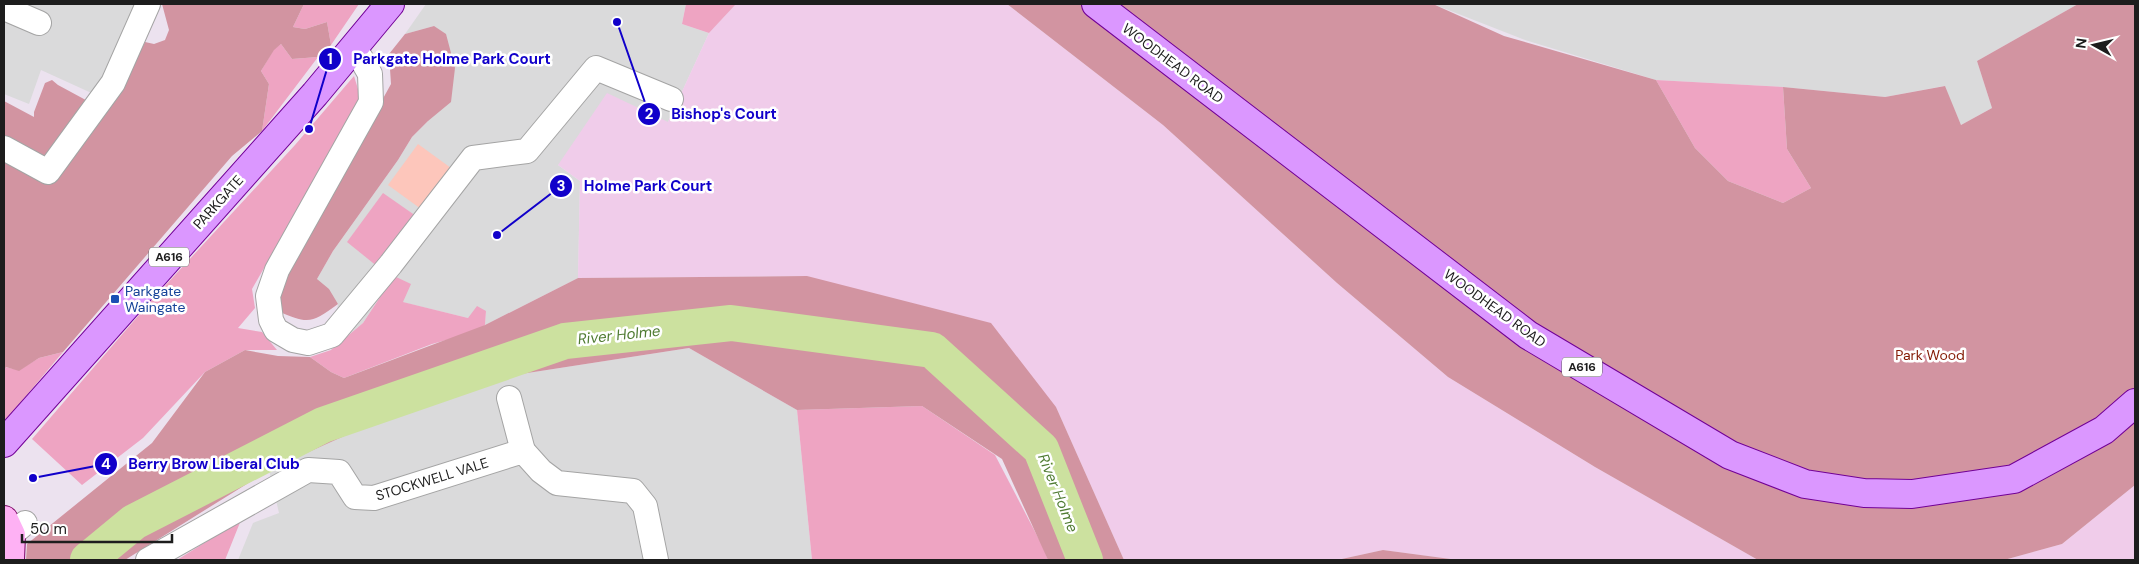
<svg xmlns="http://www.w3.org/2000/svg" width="2139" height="564" font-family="'DM Sans',sans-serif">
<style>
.residential{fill:#dadadb}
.farmland{fill:#f0ccea}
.grass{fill:#eea4c2}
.forest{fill:#d294a1}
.park{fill:#fdc6bb}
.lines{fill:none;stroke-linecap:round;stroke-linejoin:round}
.river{stroke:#cce19f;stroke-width:36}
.street-casing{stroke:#a4a4a4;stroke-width:26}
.secondary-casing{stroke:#780061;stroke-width:30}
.primary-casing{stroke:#710096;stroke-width:30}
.street{stroke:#fff;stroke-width:24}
.secondary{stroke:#feb1f4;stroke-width:28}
.primary{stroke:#db97ff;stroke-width:28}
.transit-dot{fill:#1a4fb4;stroke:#fff;stroke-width:2}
.labels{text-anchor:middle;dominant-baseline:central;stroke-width:5;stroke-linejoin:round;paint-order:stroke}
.shield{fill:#fff;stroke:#616161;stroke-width:1}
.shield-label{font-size:12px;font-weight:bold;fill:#1d1d1d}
.street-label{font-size:14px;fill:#1d1d1d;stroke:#fff}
.transit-label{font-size:14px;fill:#164399;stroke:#fff;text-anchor:start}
.park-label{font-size:14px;fill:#831903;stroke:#fff}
.water-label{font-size:15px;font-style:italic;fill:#4f7b32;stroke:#fff}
.leader{fill:none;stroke:#1100ca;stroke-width:2}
.callout-dot{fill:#1100ca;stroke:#fff;stroke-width:2}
.mark-label{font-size:15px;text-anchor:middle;font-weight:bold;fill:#fff}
.callout-label{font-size:15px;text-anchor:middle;font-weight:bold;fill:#1100ca;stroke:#fff;stroke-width:5;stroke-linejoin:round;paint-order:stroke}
</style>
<rect width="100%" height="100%" fill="#ece2ef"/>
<!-- residential -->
<g class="residential">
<polygon points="4,4 140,4 98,96 41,70 29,104 4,94"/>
<polygon points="426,4 686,4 682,24 709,33 668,122 558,165 580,181 578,278 485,325 486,311 468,318 402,302 407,290 394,276 363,323 331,350 338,304 317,279 333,251 398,160 412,137 428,121 434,26 405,34"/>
<polygon points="1433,4 2078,4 1977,61 1992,108 1961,125 1944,86 1885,97 1783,87 1656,80 1525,40"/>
<polygon points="689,348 797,410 812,560 238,560 253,523 279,513 269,470 351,433 521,374"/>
</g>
<!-- farmland -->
<g class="farmland">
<polygon points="736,4 1007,4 1163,125 1337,283 1448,377 1595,467 1758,560 1458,560 1383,550 1337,560 1124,560 1056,407 807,276 578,278 580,181 558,165 607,93 668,122 709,33"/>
<polygon points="2135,485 2135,560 2004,560 2062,544"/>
</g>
<!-- grass -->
<g class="grass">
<polygon points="304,4 359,4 331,45 327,22 305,29 293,27"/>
<polygon points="686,4 736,4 709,33 682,24"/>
<polygon points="281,44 292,59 318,57 262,131 269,84 261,71 274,49"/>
<polygon points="354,76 361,99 252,289 255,308 238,328 262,332 277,350 245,350 205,372 143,438 82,485 32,439 151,301 295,145"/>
<polygon points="1656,80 1783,87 1787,149 1811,188 1783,203 1728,181 1695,148"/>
<polygon points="383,193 416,216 378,267 347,242"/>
<polygon points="394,276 411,284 403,302 468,318 477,306 486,311 485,325 475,332 432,344 344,378 331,372 310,357 331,350 363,323"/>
<polygon points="63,352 4,422 4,369 5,367 19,370 39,358"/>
<polygon points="922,406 995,455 1043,547 1048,560 812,560 797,410"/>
<polygon points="241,520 225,560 177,560"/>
</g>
<!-- forest -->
<g class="forest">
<polygon points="162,4 304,4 293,27 305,29 327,22 331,45 318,57 292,59 281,44 274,50 261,71 269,84 262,131 232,156 63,352 39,358 19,371 6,367 4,369 4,101 34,117 34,112 45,83 52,80 58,85 95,105 118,96 145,42 154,44 165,40 169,30"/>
<polygon points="1007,4 1433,4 1504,36 1656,80 1695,148 1728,181 1783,203 1811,188 1787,149 1783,87 1885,97 1945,86 1961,125 1992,108 1977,61 2078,4 2135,4 2135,485 2062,544 2004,560 1758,560 1595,467 1448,377 1337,283 1163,125"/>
<path d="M434,26L446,34L455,68L451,102L428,121L412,137L398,160L333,251L317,279L329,289L338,304C312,323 309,325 278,311L276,293L391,84L389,54L405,34Z"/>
<polygon points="807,276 991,323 1056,407 1124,560 1048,560 1002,459 922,406 797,410 689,348 521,374 351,433 269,470 125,560 26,560 27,544 152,443 205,372 245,350 278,356 310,357 331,372 344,378 485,325 578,278"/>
<polygon points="1383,550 1458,560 1337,560"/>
</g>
<!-- park -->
<polygon class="park" points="418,144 451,168 421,209 388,185"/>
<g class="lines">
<!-- river -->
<polyline class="river" points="88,560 134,522 323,425 565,341 731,323 932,350 1041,449 1085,560"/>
<!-- street casing -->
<g class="street-casing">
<g id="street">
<polyline points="4,8 39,23"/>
<polyline points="355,48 370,74 371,102 277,270 268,296 271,320 276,330 293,340 308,343 332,335 391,264 473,158 527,151 596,68 671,99"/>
<polyline points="4,148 48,172 113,83 148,4"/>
<polyline points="509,398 523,451"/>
<polyline points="11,535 25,523"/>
<polyline points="148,560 308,470 339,472 355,497 374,498 523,451 541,471 557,483 633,491 645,506 656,560"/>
</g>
</g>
<!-- secondary casing -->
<g class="secondary-casing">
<polyline id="secondary" points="4,520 11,535 10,560"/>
</g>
<!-- primary casing -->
<g class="primary-casing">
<g id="primary">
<polyline points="1096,4 1528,335 1730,455 1805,484 1864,493 1912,494 2014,479 2104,430 2135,403"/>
<polyline points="4,443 315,94 390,4"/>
</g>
</g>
<!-- street -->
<use href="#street" class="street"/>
<!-- secondary -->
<use href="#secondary" class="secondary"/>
<!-- primary -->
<use href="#primary" class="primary"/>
</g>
<!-- markers -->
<rect class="transit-dot" x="110" y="294" width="10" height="10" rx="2.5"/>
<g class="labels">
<!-- shield labels -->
<g class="shield">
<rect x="149" y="247.5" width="40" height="19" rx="4"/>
<rect x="1562" y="357.5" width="40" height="19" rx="4"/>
</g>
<g class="shield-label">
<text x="169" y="257">A616</text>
<text x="1582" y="367">A616</text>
</g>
<!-- street labels -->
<g class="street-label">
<text transform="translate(1173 63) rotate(37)">WOODHEAD ROAD</text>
<text transform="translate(218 202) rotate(-48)">PARKGATE</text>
<text transform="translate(1495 308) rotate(36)">WOODHEAD ROAD</text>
<text transform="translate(432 479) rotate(-17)">STOCKWELL VALE</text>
</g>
<!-- transit labels -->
<g class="transit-label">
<text x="125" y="291">Parkgate<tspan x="125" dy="16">Waingate</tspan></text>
</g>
<!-- park labels -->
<g class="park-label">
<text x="1930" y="355">Park Wood</text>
</g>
<!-- water labels -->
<g class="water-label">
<text transform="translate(619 335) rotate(-6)">River Holme</text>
<text transform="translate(1058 493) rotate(68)">River Holme</text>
</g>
</g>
<!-- callouts -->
<path class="leader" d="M309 129L330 59M617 22L649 114M497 235L561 186M33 478L106 464"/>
<g class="callout-dot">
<circle cx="309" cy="129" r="5"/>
<circle cx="617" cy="22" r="5"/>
<circle cx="497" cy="235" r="5"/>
<circle cx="33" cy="478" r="5"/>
<circle cx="330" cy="59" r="12"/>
<circle cx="649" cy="114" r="12"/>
<circle cx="561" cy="186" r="12"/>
<circle cx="106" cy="464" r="12"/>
</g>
<g class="mark-label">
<text x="330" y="64">1</text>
<text x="649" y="119">2</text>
<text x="561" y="191">3</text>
<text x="106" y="469">4</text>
</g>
<g class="callout-label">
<text x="452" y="64">Parkgate Holme Park Court</text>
<text x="724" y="119">Bishop's Court</text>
<text x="648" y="191">Holme Park Court</text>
<text x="214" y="469">Berry Brow Liberal Club</text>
</g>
<!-- border -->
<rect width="2139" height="564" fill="none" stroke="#1d1d1d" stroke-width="10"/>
<!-- north arrow -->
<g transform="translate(2094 45) rotate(278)" stroke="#ffffff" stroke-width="4" paint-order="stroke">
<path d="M0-4L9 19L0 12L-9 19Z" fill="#1d1d1d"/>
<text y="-8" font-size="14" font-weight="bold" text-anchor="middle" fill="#1d1d1d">N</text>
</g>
<!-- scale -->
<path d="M22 534v8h150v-8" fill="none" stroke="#1d1d1d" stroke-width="2.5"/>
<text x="30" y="534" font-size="15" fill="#1d1d1d" stroke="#ffffff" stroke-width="4" paint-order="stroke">50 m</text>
</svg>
